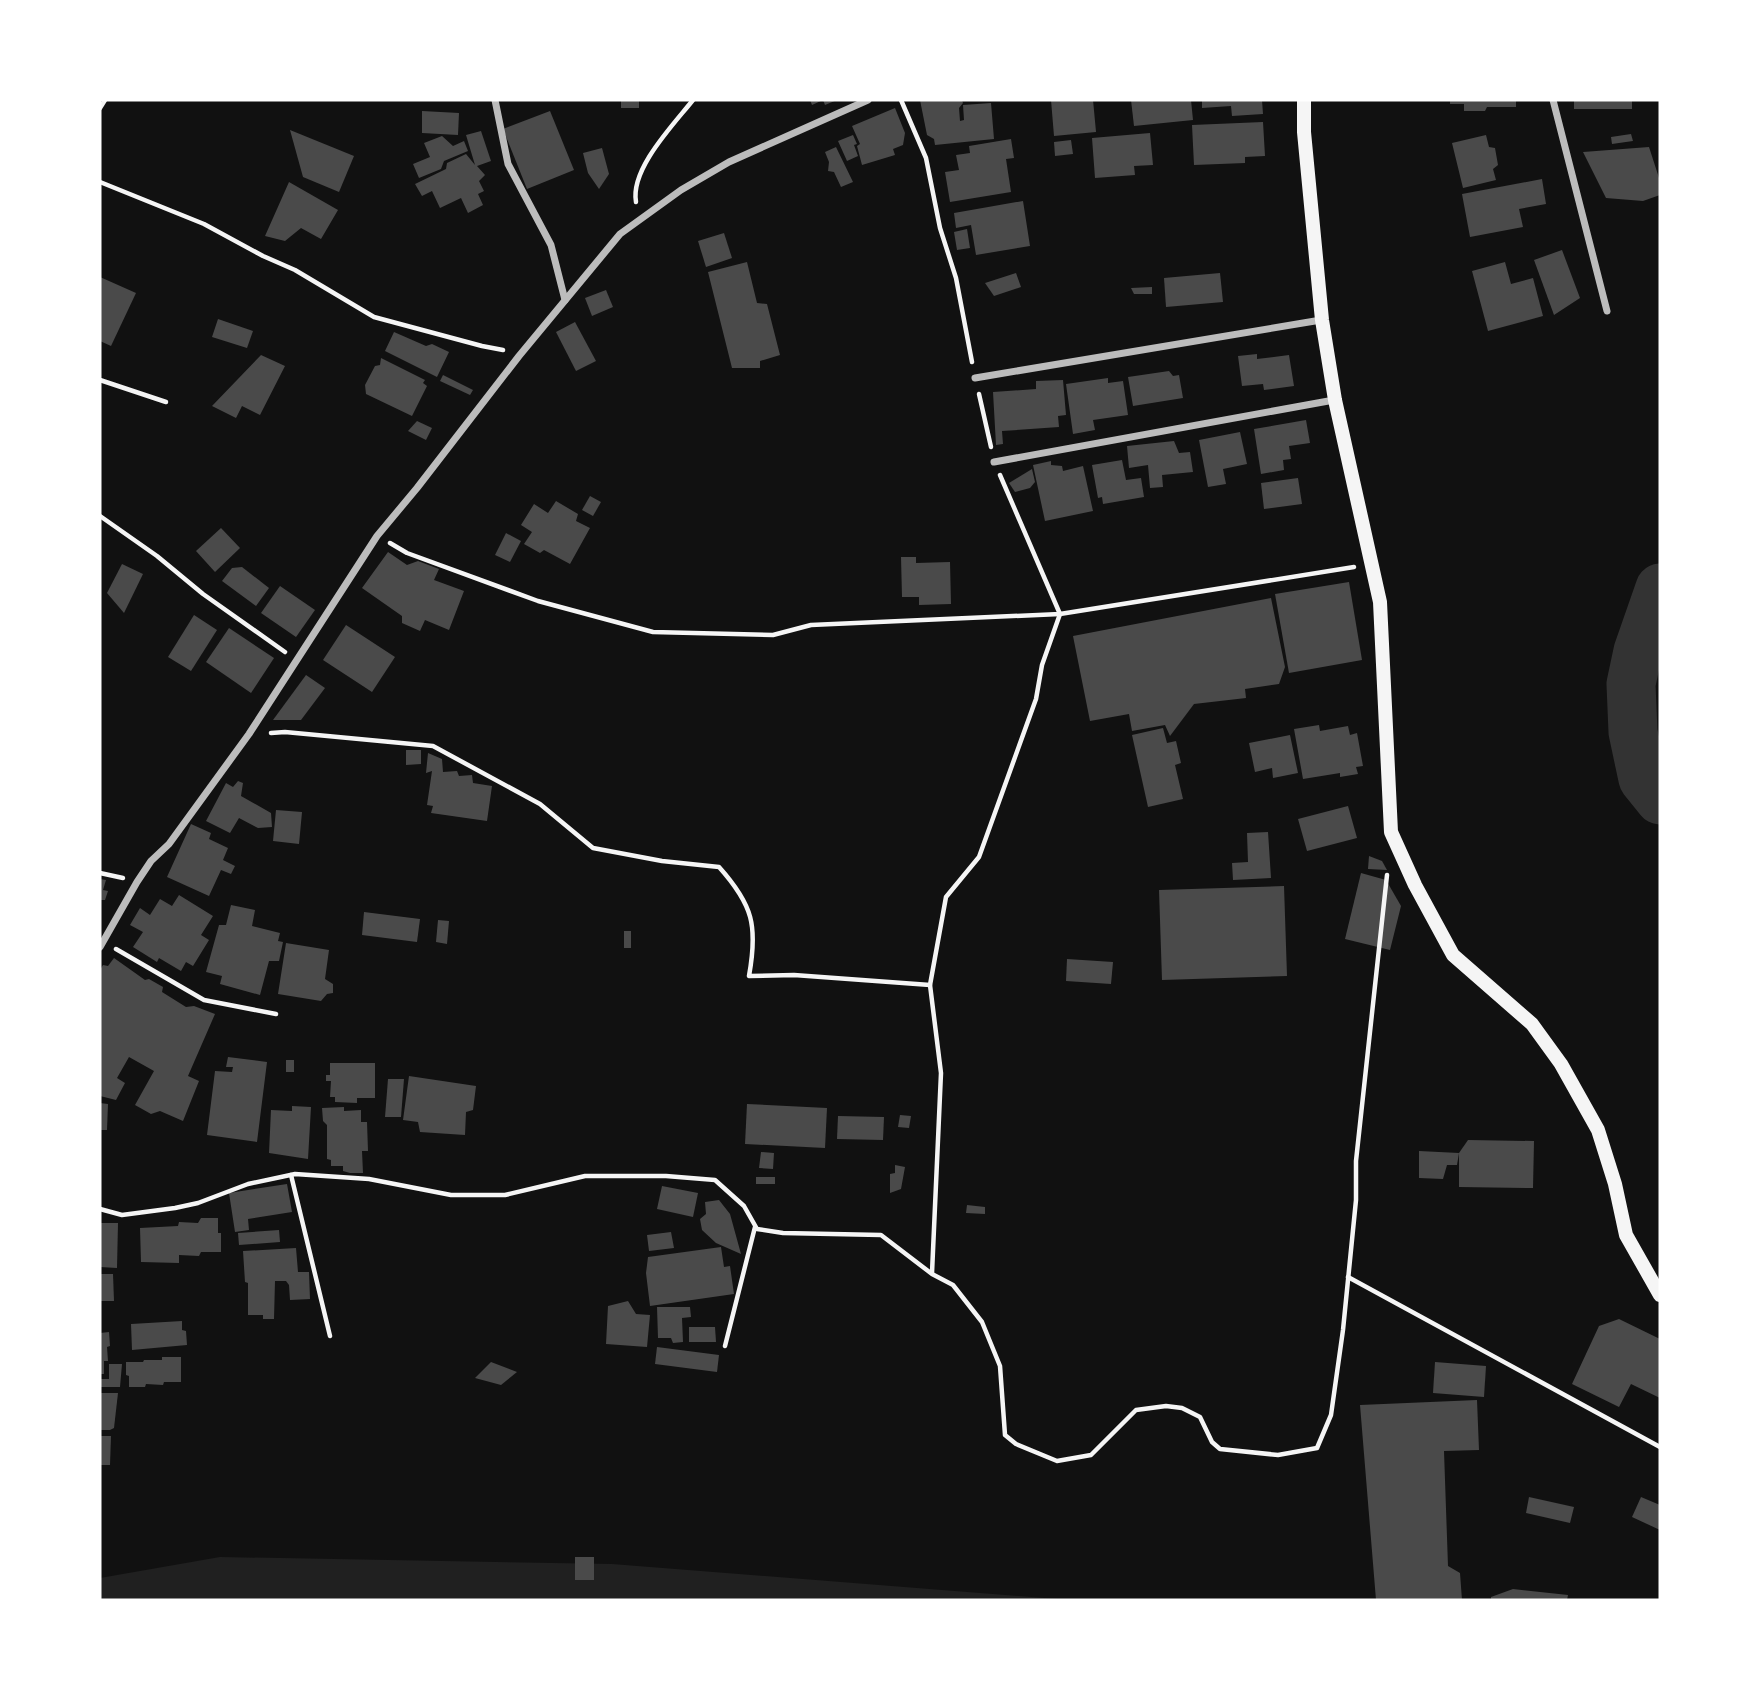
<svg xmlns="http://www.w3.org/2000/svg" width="1760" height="1700" font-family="Karla,sans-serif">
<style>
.green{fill:#202020}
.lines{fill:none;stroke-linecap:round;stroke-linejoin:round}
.river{stroke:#333;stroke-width:49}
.building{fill:#4a4a4a}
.path{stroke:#f5f5f5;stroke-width:4.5}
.minor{stroke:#bcbcbc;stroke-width:7}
.secondary{stroke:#f5f5f5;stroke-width:14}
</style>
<rect width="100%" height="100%" fill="#111"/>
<!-- green -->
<polygon class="green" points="220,1557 612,1564 1070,1600 100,1600 100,1578"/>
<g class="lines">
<!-- river -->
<polyline class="river" points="1660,588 1638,651 1631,684 1633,732 1643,779 1660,800"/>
</g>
<!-- building -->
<g class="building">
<rect x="621" y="100" width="18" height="8"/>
<polygon points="810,100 837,100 825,105 823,100 812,105"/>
<polygon points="920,100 962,100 963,103 959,108 960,121 964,120 963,105 991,103 994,139 935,145 934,139 927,135"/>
<polygon points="1051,100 1093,100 1096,132 1054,136"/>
<polygon points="1131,100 1191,100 1193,120 1134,126"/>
<polygon points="1202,100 1262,100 1263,114 1232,116 1231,106 1202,108"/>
<polygon points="1450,100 1516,100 1516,107 1487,107 1485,111 1464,111 1464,104 1450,104"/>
<rect x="1574" y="100" width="58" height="9"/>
<polygon points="895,108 905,133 903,145 893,149 895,155 862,165 857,146 860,144 852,126"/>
<polygon points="422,111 459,113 458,135 422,133"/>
<polygon points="550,111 574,170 527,189 503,129"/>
<polygon points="1263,122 1265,156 1245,157 1245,163 1194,165 1192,125"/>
<polygon points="290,130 354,156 339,192 303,177"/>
<polygon points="481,131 491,161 477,166 485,175 479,181 484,191 478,194 483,205 468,213 461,198 440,208 432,191 422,196 415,184 446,169 447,163 466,154 475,165 466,135"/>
<polygon points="1150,133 1153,165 1134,166 1135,175 1095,178 1092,138"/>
<polygon points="1631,134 1633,141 1612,144 1611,137"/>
<polygon points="853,135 857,144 854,145 858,156 847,161 838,141"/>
<polygon points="1486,135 1489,147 1495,148 1498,165 1493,169 1496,180 1463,188 1452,143"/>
<polygon points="442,136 453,146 464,141 468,151 444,161 441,169 419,178 413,164 430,157 424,143"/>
<polygon points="1011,139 1014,158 1006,159 1011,192 950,202 945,172 959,170 956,155 970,153 969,146"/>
<polygon points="1071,140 1073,154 1055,156 1054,142"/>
<polygon points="836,147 853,182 841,187 834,172 828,171 829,162 825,152"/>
<polygon points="1649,147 1660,181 1660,195 1643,201 1606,198 1583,152"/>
<polygon points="602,148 609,174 599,189 588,173 583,153"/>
<polygon points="1542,179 1546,204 1519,209 1523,227 1470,237 1462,194"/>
<polygon points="289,182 338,210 321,239 301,228 285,241 265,236"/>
<polygon points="1023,201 1030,246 976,255 971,225 956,228 954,213"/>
<polygon points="967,229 970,248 957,250 954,232"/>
<polygon points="724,233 732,258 706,267 698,241"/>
<polygon points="1562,250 1580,298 1554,315 1534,260"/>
<polygon points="747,262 757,303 767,304 780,355 760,361 760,368 732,368 708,272"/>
<polygon points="1505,262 1511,284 1533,278 1543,316 1488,331 1472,271"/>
<polygon points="1016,273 1021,287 994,296 985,283"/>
<polygon points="1220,273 1223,302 1166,307 1164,278"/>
<polygon points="100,277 136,293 111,346 100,341"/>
<polygon points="1152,287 1152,294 1134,294 1131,288"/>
<polygon points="606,290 613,307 592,316 585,298"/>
<polygon points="218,319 253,331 247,348 212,337"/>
<polygon points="575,322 596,361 576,371 556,332"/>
<polygon points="394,332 426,346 432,344 449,352 437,377 385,351"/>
<polygon points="1257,354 1257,359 1289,355 1294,386 1264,390 1263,384 1242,386 1238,356"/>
<polygon points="261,355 285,366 260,415 242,406 236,418 212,406"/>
<polygon points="381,358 425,380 423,383 427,386 412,416 366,394 365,385 375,366 380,365"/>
<polygon points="1169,371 1173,376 1179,375 1183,398 1133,406 1128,377"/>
<polygon points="443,375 473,390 470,395 440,381"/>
<polygon points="1108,378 1108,383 1123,381 1128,415 1093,420 1095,430 1073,434 1066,384"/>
<polygon points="1063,380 1066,415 1058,416 1059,427 1002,431 1003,444 996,445 993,392 1036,389 1036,381"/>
<polygon points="1306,420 1310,443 1289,446 1291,459 1283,460 1284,470 1261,474 1254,429"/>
<polygon points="417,421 432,428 426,440 408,431"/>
<polygon points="1240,432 1247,464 1223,469 1226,484 1208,487 1199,440"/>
<polygon points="1174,441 1179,453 1190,452 1193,472 1162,475 1163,487 1150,488 1148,465 1129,468 1127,446"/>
<polygon points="1122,460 1126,480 1141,478 1144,497 1103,504 1102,497 1098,498 1092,465"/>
<polygon points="1051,461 1051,465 1062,466 1063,471 1083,466 1093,511 1045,521 1033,465"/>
<polygon points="1032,469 1035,482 1030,488 1015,492 1009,483"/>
<polygon points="1298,478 1302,504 1264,509 1261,483"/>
<polygon points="590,496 601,502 593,516 582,510"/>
<polygon points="556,501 578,514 576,521 590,528 570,564 544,550 540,553 524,544 532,532 521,525 534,504 548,513"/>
<polygon points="221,528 240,548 215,572 196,551"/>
<polygon points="506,533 521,541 510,562 495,555"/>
<polygon points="388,552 407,565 418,561 439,569 434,580 464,591 449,630 425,620 420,631 402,623 402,616 362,588"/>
<polygon points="901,557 916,557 916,563 950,562 951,604 919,605 919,597 902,597"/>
<polygon points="122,564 143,574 124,613 107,593"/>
<polygon points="242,567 269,588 256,606 222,581 232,568"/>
<polygon points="1349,582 1362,660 1289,673 1275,594"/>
<polygon points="280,586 315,610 296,637 261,613"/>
<polygon points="1271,598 1285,667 1279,684 1245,689 1246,698 1194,704 1170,736 1165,725 1132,731 1129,714 1090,721 1073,636"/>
<polygon points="194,615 217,630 191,671 168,657"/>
<polygon points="346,625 395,657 372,692 323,660"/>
<polygon points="229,628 274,658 251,693 206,662"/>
<polygon points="306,675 325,688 301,720 273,720"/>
<polygon points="1319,725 1320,731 1348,726 1350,735 1357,733 1363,766 1356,767 1358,774 1340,777 1340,773 1303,779 1294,729"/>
<polygon points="1163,728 1167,743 1176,741 1181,763 1175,765 1183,799 1148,807 1132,735"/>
<polygon points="1290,735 1298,773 1273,778 1272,768 1255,772 1249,743"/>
<polygon points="406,750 421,750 421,764 406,765"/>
<polygon points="428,753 442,759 443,772 457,771 459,776 472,775 473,783 492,786 487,821 431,813 433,806 427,805 432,771 426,773"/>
<polygon points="238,781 243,783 241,796 271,813 272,827 258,828 239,818 230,833 206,821 226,783 233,787"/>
<polygon points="1348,806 1357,838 1307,851 1298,819"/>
<polygon points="276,810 302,812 299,844 273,841"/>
<polygon points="191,824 211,833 209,839 228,848 223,860 235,866 231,874 221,870 209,896 167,877"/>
<polygon points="1268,832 1271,878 1233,880 1232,863 1248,862 1247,833"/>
<polygon points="1369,856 1382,861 1387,870 1368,869"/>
<polygon points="1361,873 1386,880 1401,906 1390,950 1345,939"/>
<polygon points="100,879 106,880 103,890 108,891 105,900 100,900"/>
<polygon points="1284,886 1287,976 1162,980 1159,890"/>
<polygon points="179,895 213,916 201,935 209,940 193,966 186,962 181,971 159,958 157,962 133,947 143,932 130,925 140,908 150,915 160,899 172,906"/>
<polygon points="231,905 255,910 252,926 280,933 278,941 283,942 279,961 269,961 260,995 220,984 222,976 206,972 219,925 226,925"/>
<polygon points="364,912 420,919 417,942 362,935"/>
<polygon points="438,920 449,921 447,944 436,942"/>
<rect x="624" y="931" width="7" height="17"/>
<polygon points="286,943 329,950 325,979 333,984 333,993 327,994 321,1001 278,994"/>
<polygon points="114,958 145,980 149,979 163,987 162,992 186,1007 194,1006 215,1014 188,1076 199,1081 183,1121 160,1111 151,1114 135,1105 154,1071 129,1057 117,1078 125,1083 116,1100 100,1096 100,970 103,965 108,966"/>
<polygon points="1067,959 1113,962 1111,984 1066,981"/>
<polygon points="228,1057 267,1062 257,1142 207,1135 215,1071 232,1072 233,1067 226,1067"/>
<rect x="286" y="1060" width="8" height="12"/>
<polygon points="330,1063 375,1063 375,1098 357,1098 357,1103 335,1102 335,1097 330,1097 331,1081 326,1081 326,1075 330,1075"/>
<polygon points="409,1076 476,1086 473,1110 466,1112 465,1135 420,1132 418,1122 403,1120"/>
<polygon points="388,1079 404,1079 401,1117 385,1117"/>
<polygon points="100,1103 108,1104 107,1130 100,1130"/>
<polygon points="747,1104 827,1108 825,1148 745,1144"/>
<polygon points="292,1106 311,1107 308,1159 269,1153 271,1110 292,1111"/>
<polygon points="344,1107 344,1111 361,1110 361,1122 367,1122 368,1151 362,1151 363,1173 350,1173 343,1171 343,1166 331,1166 331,1160 327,1159 327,1125 323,1121 322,1108"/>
<polygon points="900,1115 911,1116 909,1128 898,1127"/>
<polygon points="838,1116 884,1117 883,1140 837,1139"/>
<polygon points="1468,1140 1534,1141 1533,1188 1459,1187 1459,1153"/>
<polygon points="1419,1151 1459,1153 1457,1165 1447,1165 1443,1179 1419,1178"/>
<polygon points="761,1152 774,1153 773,1169 759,1168"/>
<polygon points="895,1165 905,1167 901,1189 890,1193 890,1174 895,1173"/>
<rect x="756" y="1177" width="19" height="7"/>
<polygon points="287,1184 292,1212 248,1219 249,1230 235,1232 229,1193"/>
<polygon points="662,1186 698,1193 693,1217 657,1209"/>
<polygon points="719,1200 730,1214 741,1254 716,1243 702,1230 700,1219 706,1214 705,1202"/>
<polygon points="967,1205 985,1207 985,1214 966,1213"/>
<polygon points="201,1218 218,1218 218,1233 221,1233 221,1252 201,1252 199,1256 179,1255 179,1263 141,1262 140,1228 178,1226 179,1222 198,1223"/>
<polygon points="100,1223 118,1223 117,1268 100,1267"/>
<polygon points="279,1230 280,1242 239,1245 238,1233"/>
<polygon points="671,1232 674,1248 649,1251 647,1235"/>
<polygon points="721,1247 724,1267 730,1266 734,1294 650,1306 646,1273 648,1257"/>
<polygon points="296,1248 298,1272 309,1272 310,1299 290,1300 289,1285 286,1281 275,1281 274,1319 263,1319 263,1315 248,1315 248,1283 245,1282 243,1251"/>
<polygon points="100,1274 113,1274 114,1301 100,1301"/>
<polygon points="628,1301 636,1314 650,1315 647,1347 606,1344 608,1306"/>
<polygon points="657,1307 690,1307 691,1317 682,1318 683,1342 673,1343 671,1338 658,1338"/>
<polygon points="1619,1319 1660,1339 1660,1398 1631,1384 1619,1407 1572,1384 1599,1326"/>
<polygon points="182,1321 182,1330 186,1331 187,1345 132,1350 131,1324"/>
<polygon points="689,1327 715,1327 716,1342 689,1342"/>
<polygon points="109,1332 110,1346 107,1347 108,1361 104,1361 104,1374 100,1374 100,1333"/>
<polygon points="657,1347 719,1355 717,1372 655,1364"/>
<polygon points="162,1357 181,1357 181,1382 164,1382 163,1385 146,1384 145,1387 129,1387 129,1376 126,1375 126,1362 143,1362 144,1360 162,1360"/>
<polygon points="491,1362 517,1372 501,1385 475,1378"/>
<polygon points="1435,1362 1486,1366 1484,1397 1433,1393"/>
<polygon points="109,1364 122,1364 120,1387 100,1387 100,1379 109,1379"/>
<polygon points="100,1393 118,1393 114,1428 110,1430 100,1430"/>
<polygon points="1477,1400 1479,1450 1444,1451 1448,1566 1460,1573 1462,1600 1376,1600 1360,1405"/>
<polygon points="100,1436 111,1436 110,1465 100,1465"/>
<polygon points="1529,1497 1574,1507 1570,1523 1526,1513"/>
<polygon points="1641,1497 1660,1505 1660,1530 1632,1517"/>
<rect x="575" y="1557" width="19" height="23"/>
<polygon points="1513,1589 1568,1595 1567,1600 1491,1600 1491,1597"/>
</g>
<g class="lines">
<!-- path -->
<g class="path">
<polyline points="901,100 926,158 940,228 956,278 972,362"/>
<polyline points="100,108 105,100"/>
<polyline points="100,182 204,224 263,256 295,270 374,317 482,346 503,350"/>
<path d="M636,202C630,169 674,124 693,100"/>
<polyline points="100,380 166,402"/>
<polyline points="979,394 991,447"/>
<polyline points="100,516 157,556 203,594 285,652"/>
<polyline points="390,543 407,553 538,601 653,632 773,635 811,625 1060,614 1354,567"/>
<path d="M271,733L285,732L433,746L540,804L593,848L662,861L719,867C753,905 758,926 749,976L794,975L930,985"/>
<polyline points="100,873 123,878"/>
<polyline points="116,949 204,1000 276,1014"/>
<polyline points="291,1175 330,1336"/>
<polyline points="100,1209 122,1215 175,1208 198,1203 248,1184 295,1174 369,1179 451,1195 505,1195 585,1176 666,1176 715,1180 744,1206 757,1229 783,1233 881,1235 932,1274 953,1285 982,1322 1000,1366 1005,1435 1016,1444 1057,1461 1091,1455 1136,1410 1166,1406 1182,1408 1200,1417 1212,1442 1220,1449 1278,1455 1317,1448 1331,1415 1343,1330 1356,1200 1356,1161 1387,875"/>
<polyline points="932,1273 941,1073 930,985 946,897 979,857 1036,699 1042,665 1060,614 1000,475"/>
<polyline points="1348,1277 1660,1447"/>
<polyline points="725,1346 755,1227"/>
</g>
<!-- minor -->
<g class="minor">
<polyline points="495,100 508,164 551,245 565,300"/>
<polyline points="1553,100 1607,311"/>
<polyline points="975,378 1321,320"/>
<polyline points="994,462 1334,400"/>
<polyline points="100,947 137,882 151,861 169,844 249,734 377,536 417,488 519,356 620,234 681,190 729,162 868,100"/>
</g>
<!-- secondary -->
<polyline class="secondary" points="1304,100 1304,132 1322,320 1335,400 1380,602 1391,832 1415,885 1453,955 1532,1024 1561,1064 1598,1130 1615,1184 1626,1235 1660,1295"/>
</g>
<!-- border -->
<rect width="1760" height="1700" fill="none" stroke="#ffffff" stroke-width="203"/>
</svg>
